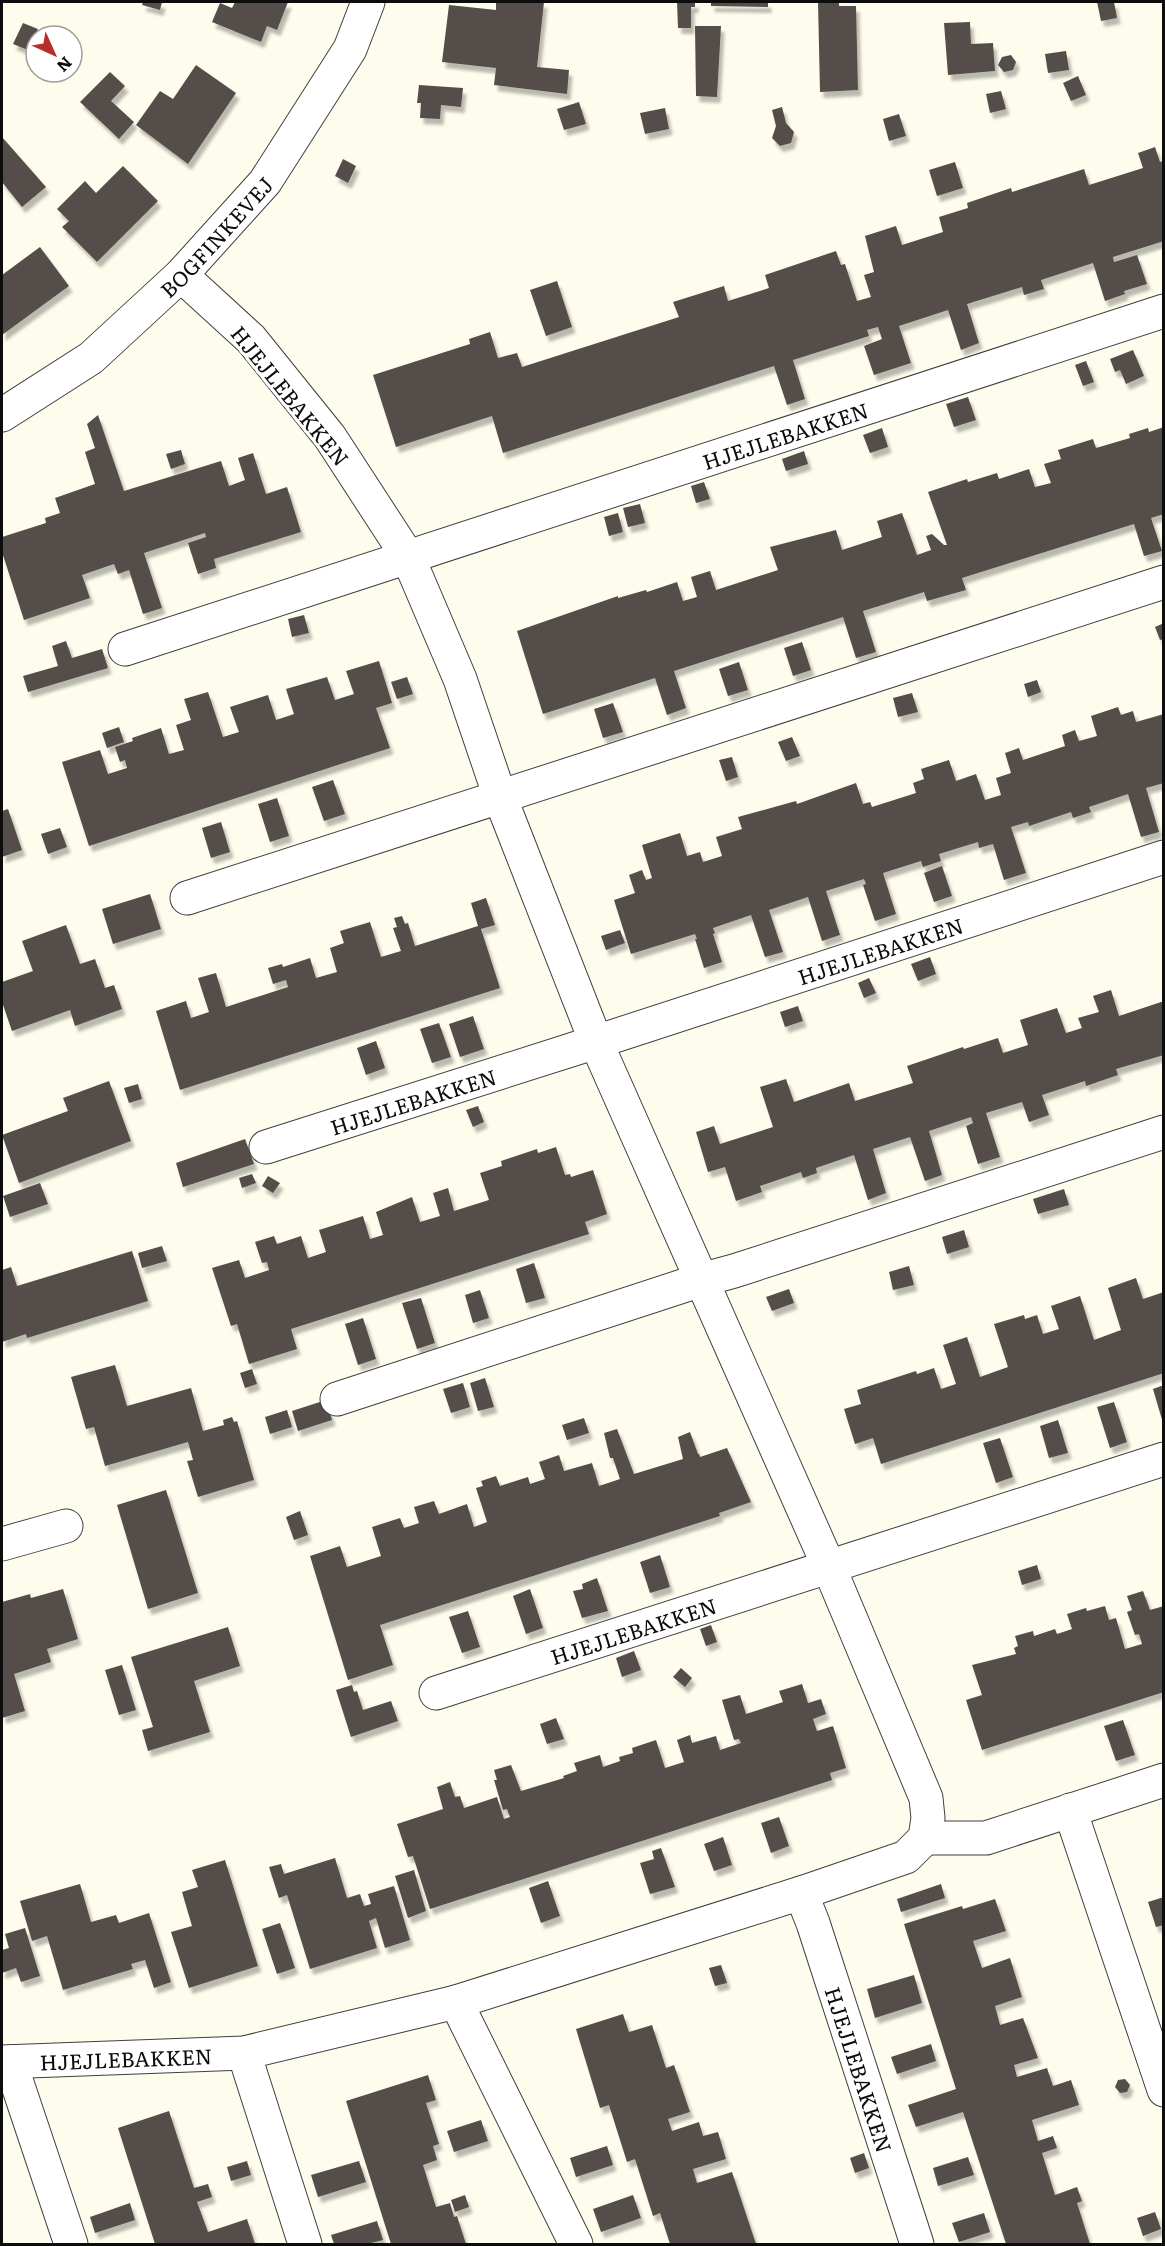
<svg xmlns="http://www.w3.org/2000/svg" width="1165" height="2246" font-family="Literata,serif">
<style>
.building{fill:#544e49;filter:url(#shadow)}
.lines{fill:none;stroke-linecap:round;stroke-linejoin:round}
.street-casing{stroke:#3f3f3f;stroke-width:35}
.street{stroke:#fff;stroke-width:33}
.labels{text-anchor:middle;dominant-baseline:central;stroke-width:6;stroke-linejoin:round;paint-order:stroke}
.street-label{font-size:21px;fill:#0c0c0c;stroke:#fff}
</style>
<defs>
<filter id="shadow"><feDropShadow dx="3.5" dy="6" stdDeviation="1.5" flood-color="#0004"/></filter>
</defs>
<rect width="100%" height="100%" fill="#fefcec"/>
<path class="building" d="M143,2H162L160,10L142,5Z
M235,2H288L277,30L267,26L261,42L212,22L220,3L232,8Z
M496,2H544L537,67L569,70L567,94L494,85L496,68L442,62L449,5L496,10Z
M677,2H695V7H691V28H678Z
M711,2H768V7L711,6Z
M818,2H839V6H856L858,90L820,92Z
M1097,2H1114L1117,18L1101,21Z
M970,22L971,44L993,43L995,71L948,75L944,23Z
M23,23L38,29L28,50L13,44Z
M695,26H721L717,97L696,96Z
M1066,51L1069,70L1048,73L1045,54Z
M1011,55L1016,62L1013,70L1004,72L998,65L1002,57Z
M196,65L236,93L188,164L136,125L160,91L173,99Z
M110,72L125,86L111,101L134,122L119,139L80,102Z
M1078,76L1086,95L1071,101L1063,83Z
M419,85L463,88L461,107L441,105L440,119L420,118L421,103H417Z
M1001,91L1006,109L990,113L986,94Z
M579,102L586,124L564,130L557,109Z
M782,107L786,123L794,132L791,143L780,146L772,138L776,126L772,110Z
M665,108L669,129L645,134L640,113Z
M899,114L906,136L889,141L883,119Z
M2,137L46,187L22,207L2,182Z
M1155,147L1160,162L1164,161V241L1113,257L1114,262L1137,255L1147,284L1124,291L1125,294L1105,301L1093,263L1041,280L1044,289L1024,295L1022,287L967,304L979,343L961,350L948,310L899,326L911,363L874,375L864,346L882,339L878,327L867,330L869,336L793,360L805,399L787,405L774,366L503,453L492,416L396,447L373,375L470,344L469,339L490,332L498,358L517,353L522,367L679,317L673,302L724,286L728,301L769,288L765,275L836,251L841,265L845,264L857,301L871,297L864,275L874,272L865,236L896,226L902,245L943,232L939,217L968,208L967,203L1011,188L1012,192L1084,169L1089,185L1143,168L1138,153Z
M343,159L356,166L348,183L335,176Z
M955,162L963,188L937,196L929,170Z
M123,166L158,201L97,262L62,227L69,221L57,209L85,181L96,193Z
M40,247L69,286L2,335V275Z
M557,281L572,327L546,336L530,290Z
M1133,350L1144,376L1126,384L1120,370L1115,372L1110,359Z
M1086,361L1094,382L1083,386L1075,365Z
M968,397L976,420L954,427L946,404Z
M98,415L124,491L221,461L229,486L245,480L238,458L253,453L266,494L287,487L301,532L214,559L216,568L198,574L188,543L206,537L205,533L144,553L162,608L143,614L129,570L118,574L114,564L82,575L90,598L24,620L2,552V537L46,523L45,518L60,513L55,498L95,484L85,452L95,448L87,424Z
M1164,427V514L1151,518L1162,551L1144,556L1134,524L962,578L966,590L927,601L924,592L863,611L876,652L856,658L843,617L674,671L686,708L667,715L655,678L543,714L517,631L618,596V598L646,590L647,592L677,582L683,601L697,597L691,577L710,571L716,590L778,570L770,547L836,530L842,550L882,537L877,521L902,513L917,555L931,550L926,536L932,534L944,545H947L928,492L967,479L968,482L997,473L999,479L1029,469L1035,487L1051,483L1044,464L1061,459L1058,450L1093,439L1096,448L1130,438L1129,434L1148,428L1149,432Z
M882,428L888,447L870,453L863,435Z
M181,450L185,464L171,469L166,454Z
M804,451L808,464L786,471L782,459Z
M704,482L710,499L696,503L691,486Z
M640,504L645,523L628,527L623,508Z
M618,513L623,532L609,536L604,517Z
M304,615L309,633L292,637L288,619Z
M1164,623V639L1160,640L1155,627Z
M66,641L72,658L102,649L108,668L28,692L23,676L58,666L52,646Z
M802,642L811,670L793,676L784,648Z
M379,661L392,703L376,708L390,748L89,846L62,762L100,750L108,774L127,768L125,760L120,762L115,747L133,741L132,738L161,728L169,754L184,750L176,725L191,720L184,699L208,692L223,737L239,732L230,707L268,695L276,720L294,714L286,689L327,677L335,700L354,694L346,671Z
M739,662L748,690L728,696L719,669Z
M407,677L413,694L397,699L391,682Z
M1037,680L1041,692L1028,697L1024,684Z
M912,693L918,712L898,717L893,698Z
M613,703L623,732L603,738L594,709Z
M1118,707L1121,715L1133,711L1136,722L1164,714V783L1146,788L1159,832L1141,837L1128,794L1089,807L1091,812L1073,818L1071,812L1029,826L1028,822L1011,827L1026,873L1004,880L993,844L979,848L978,842L939,854L941,861L923,867L921,861L883,873L896,914L875,921L863,885L866,884L864,879L826,891L840,935L822,941L808,897L769,910L783,952L765,957L751,915L713,928L715,933L713,934L722,962L704,968L695,939H697L695,934L631,954L614,900L635,893L629,875L642,870L646,880L652,878L642,845L680,833L687,856L700,852L703,862L722,856L716,837L742,829L738,817L796,801L797,804L856,783L863,804L870,802L872,807L916,793L913,783L924,779L921,769L949,760L956,781L976,774L985,800L1001,795L996,778L1011,773L1005,753L1019,748L1023,760L1065,746L1062,735L1075,730L1079,741L1097,736L1091,716Z
M119,727L124,742L107,748L102,733Z
M792,737L800,756L786,761L778,742Z
M732,757L738,777L726,781L719,760Z
M333,780L345,814L324,821L312,787Z
M277,798L289,836L270,842L258,804Z
M8,809L22,850L2,857V811Z
M221,822L230,852L211,858L202,828Z
M60,828L67,847L48,854L41,834Z
M942,866L952,896L934,902L924,873Z
M150,894L161,929L113,944L102,909Z
M486,898L495,925L481,929L500,988L180,1090L156,1011L186,1001L191,1018L209,1012L198,978L216,973L226,1007L288,987L286,980L273,984L268,968L282,964L283,967L310,958L316,978L337,972L330,948L344,943L340,931L370,922L381,957L401,951L393,928L397,927L394,918L402,916L405,924L408,923L415,946L478,926L471,903Z
M66,925L80,964L95,959L105,988L114,985L122,1009L75,1026L70,1010L12,1031L2,1002V982L33,971L22,941Z
M620,930L625,943L606,950L601,936Z
M930,957L936,974L918,981L911,964Z
M869,978L876,993L864,998L858,983Z
M1111,990L1119,1016L1164,1001V1055L1116,1069L1118,1075L1086,1086L1085,1081L1042,1095L1049,1115L1029,1122L1022,1102L986,1113L1000,1157L978,1164L966,1126L973,1123L971,1117L929,1131L942,1175L925,1181L910,1137L873,1149L886,1193L868,1200L854,1155L816,1168L817,1173L803,1178L801,1172L760,1186L762,1192L736,1201L725,1167L708,1172L696,1132L714,1126L720,1144L773,1127L760,1087L786,1079L794,1102L849,1083L855,1101L913,1083L907,1066L963,1047L964,1049L998,1038L1003,1053L1028,1045L1020,1020L1057,1008L1066,1033L1082,1028L1078,1018L1099,1012L1093,996Z
M798,1006L803,1021L785,1027L780,1012Z
M473,1016L484,1049L460,1057L449,1024Z
M439,1023L451,1057L432,1063L420,1029Z
M376,1041L385,1068L366,1075L357,1048Z
M109,1081L131,1141L19,1183L2,1135L68,1111L63,1098Z
M138,1084L142,1099L129,1103L124,1088Z
M478,1106L484,1122L473,1127L466,1110Z
M245,1139L254,1164L183,1187L176,1163Z
M556,1147L565,1175L570,1174L571,1177L593,1170L607,1214L585,1222L589,1234L291,1329L297,1349L249,1364L237,1324L231,1326L212,1268L239,1260L245,1278L269,1270L267,1262L262,1263L255,1242L274,1236L277,1244L301,1236L308,1258L326,1252L319,1230L363,1216L370,1239L383,1235L376,1212L412,1197L420,1222L440,1216L433,1193L448,1188L454,1211L489,1200L480,1173L502,1166L501,1161L537,1149L538,1153Z
M252,1174L256,1183L242,1188L239,1178Z
M268,1176L280,1183L273,1193L262,1186Z
M40,1183L48,1204L10,1217L3,1196Z
M1064,1189L1069,1205L1038,1214L1033,1199Z
M964,1230L969,1247L947,1254L942,1237Z
M162,1246L167,1261L142,1268L138,1253Z
M132,1251L148,1301L27,1338L26,1334L2,1342V1270L11,1267L17,1286Z
M534,1263L545,1298L526,1303L516,1269Z
M909,1266L914,1285L893,1290L889,1272Z
M1136,1278L1143,1299L1164,1292V1373L881,1464L873,1438L855,1444L844,1409L861,1404L857,1390L916,1371L917,1374L934,1368L941,1389L956,1384L943,1345L967,1337L980,1377L1008,1367L994,1324L1024,1315L1025,1319L1037,1315L1043,1334L1059,1329L1051,1306L1080,1296L1094,1340L1121,1330L1108,1288Z
M789,1289L794,1303L772,1311L766,1297Z
M480,1290L489,1318L473,1323L465,1295Z
M421,1298L435,1343L417,1349L402,1303Z
M363,1318L376,1359L358,1365L345,1324Z
M115,1365L127,1406L191,1388L203,1431L224,1425L223,1420L232,1417L234,1422L237,1421L254,1480L198,1497L187,1461L193,1460L188,1442L105,1466L94,1427L86,1429L71,1377Z
M252,1369L257,1384L245,1388L240,1373Z
M485,1378L494,1407L478,1411L470,1383Z
M463,1383L470,1407L451,1413L443,1389Z
M1164,1385V1422L1163,1423L1153,1389Z
M326,1400L332,1420L298,1431L292,1411Z
M1114,1402L1127,1442L1110,1448L1097,1407Z
M287,1410L292,1427L270,1434L265,1417Z
M584,1418L589,1433L567,1440L562,1425Z
M1058,1420L1068,1453L1049,1458L1040,1426Z
M617,1429L634,1474L683,1459L678,1437L690,1432L698,1454H699L700,1457L727,1448L751,1502L719,1513L720,1516L380,1625L393,1665L348,1680L310,1556L340,1546L347,1567L381,1556L372,1527L400,1518L404,1528L419,1523L414,1507L434,1501L439,1514L467,1504L474,1527L487,1522L476,1488L483,1486L481,1481L496,1476L500,1486L528,1477L530,1484L545,1479L539,1462L559,1455L564,1471L592,1463L599,1486L620,1479L613,1458H610L604,1433Z
M1000,1438L1013,1477L996,1483L983,1443Z
M166,1490L198,1593L148,1609L117,1505Z
M300,1511L308,1535L294,1540L286,1517Z
M660,1555L670,1587L650,1593L640,1562Z
M1037,1565L1041,1579L1022,1585L1018,1571Z
M597,1578L608,1611L582,1618L573,1591L583,1589L582,1584Z
M63,1589L78,1639L47,1649L51,1662L14,1674L25,1711L2,1718V1602L30,1594L31,1598Z
M530,1589L543,1628L526,1634L513,1596Z
M1143,1591L1150,1610L1164,1606V1692L982,1750L966,1700L982,1695L972,1665L1016,1654L1014,1648L1018,1646L1015,1636L1033,1631L1034,1636L1055,1629L1057,1634L1072,1629L1067,1614L1086,1608L1087,1611L1105,1606L1109,1620L1116,1618L1125,1649L1142,1644L1139,1634L1135,1635L1127,1612L1132,1610L1127,1596Z
M468,1611L480,1647L462,1653L449,1617Z
M711,1625L717,1642L706,1646L700,1629Z
M228,1627L240,1666L194,1681L210,1732L148,1751L142,1730L153,1727L131,1657Z
M634,1651L641,1670L622,1677L616,1658Z
M122,1665L136,1710L119,1715L105,1670Z
M681,1668L692,1678L685,1687L673,1677Z
M802,1684L808,1703L821,1699L826,1714L813,1719L817,1731L833,1726L846,1768L830,1773L832,1780L430,1909L413,1856L408,1857L397,1824L443,1809L437,1787L450,1782L455,1797L460,1796L464,1808L497,1797L504,1819L510,1817L507,1809L503,1810L494,1780H497L494,1770L511,1765L521,1791L564,1778L563,1776L577,1771L574,1763L600,1755L603,1767L620,1761L619,1757L633,1753L632,1748L656,1740L665,1768L684,1762L677,1740L690,1735L692,1743L716,1736L720,1750L741,1743L739,1739L734,1740L722,1700L740,1695L746,1714L783,1702L779,1691Z
M352,1685L354,1692L357,1691L363,1710L391,1701L398,1721L351,1737L336,1690Z
M556,1718L564,1739L547,1744L540,1724Z
M1123,1720L1135,1755L1116,1761L1104,1726Z
M779,1817L789,1846L771,1853L761,1823Z
M723,1837L732,1865L714,1871L704,1844Z
M661,1848L675,1887L650,1894L640,1863L654,1859L652,1851Z
M335,1858L347,1898L360,1894L364,1906L371,1904L368,1894L394,1886L410,1940L385,1948L376,1918L369,1921L377,1948L310,1969L287,1895L279,1898L269,1867L281,1864L284,1874Z
M225,1860L258,1966L189,1988L171,1932L192,1926L182,1892L198,1887L192,1870Z
M414,1870L426,1911L408,1918L395,1876Z
M548,1881L560,1916L541,1923L529,1888Z
M80,1884L91,1922L116,1915L119,1923L149,1913L171,1982L154,1988L145,1960L131,1964L133,1969L63,1990L47,1936L32,1941L20,1901Z
M941,1884L945,1898L901,1912L897,1899Z
M1164,1897V1925L1156,1927L1148,1902Z
M995,1899L1006,1931L973,1941L982,1968L1010,1958L1022,1997L995,2006L1000,2025L1023,2018L1038,2058L1014,2065L1017,2077L1047,2068L1053,2086L1071,2080L1079,2105L1032,2120L1038,2141L1053,2136L1057,2148L1042,2153L1055,2195L1077,2187L1082,2201L1077,2203L1090,2244H1006L963,2112L916,2127L908,2105L956,2089L904,1924L962,1906L963,1909Z
M280,1923L295,1968L277,1974L262,1929Z
M25,1928L40,1976L21,1982L16,1968L2,1973V1950L9,1948L5,1934Z
M721,1965L727,1983L715,1986L709,1968Z
M914,1975L922,2003L875,2018L867,1989Z
M623,2014L629,2032L652,2025L666,2068L674,2065L690,2112L668,2119L672,2131L699,2122L703,2136L718,2132L726,2159L693,2169L697,2183L732,2172L756,2244H670L660,2213L653,2216L635,2159L627,2162L609,2105L600,2108L576,2029Z
M931,2044L936,2061L897,2074L891,2057Z
M428,2075L436,2100L426,2103L439,2144L433,2146L437,2160L423,2165L436,2207L450,2203L454,2217L457,2216L466,2244H391L346,2101Z
M1125,2079L1130,2085L1127,2092L1120,2093L1115,2087L1118,2080Z
M169,2111L194,2188L208,2184L212,2197L197,2202L208,2232L247,2219L255,2244H155L118,2128Z
M481,2120L488,2141L454,2152L447,2131Z
M607,2146L613,2165L576,2177L570,2158Z
M864,2153L869,2168L855,2173L850,2158Z
M968,2157L974,2175L938,2186L933,2168Z
M247,2161L251,2175L231,2181L227,2167Z
M359,2161L366,2182L318,2197L311,2175Z
M465,2195L469,2207L455,2212L451,2200Z
M633,2195L641,2218L601,2232L593,2209Z
M130,2203L135,2220L95,2233L90,2217Z
M1155,2212L1161,2229L1143,2236L1137,2218Z
M984,2213L990,2232L959,2242L952,2223Z
M377,2221L383,2240L367,2244H334L331,2235Z"/>
<g class="lines">
<g class="street-casing">
<g id="street">
<path id="s1" d="M2,415L91,358L181,275L265,182L350,49L368,2"/>
<path id="s2" d="M125,649L1164,311"/>
<path d="M187,898L1164,582"/>
<path id="s3" d="M266,1147L596,1042L1164,857"/>
<path d="M337,1399L701,1280L734,1271L1164,1132"/>
<path d="M2,1544L66,1526"/>
<path id="s4" d="M436,1693L1164,1459"/>
<path d="M1070,1810L1164,2090"/>
<path d="M925,1838H986L1164,1780"/>
<path id="s5" d="M801,1893L813,1923L917,2244"/>
<path d="M456,2002L576,2244"/>
<path d="M244,2053L305,2244"/>
<path id="s6" d="M2,2062L244,2053L456,2002L801,1893L906,1857L925,1838L928,1818L926,1798L829,1567L596,1042L500,797L460,679L408,557L330,437L251,339L181,275"/>
<path d="M10,2062L71,2244"/>
</g>
</g>
<use href="#street" class="street"/>
</g>
<g class="labels">
<g class="street-label">
<text stroke="none"><textPath href="#s1" startOffset="280">BOGFINKEVEJ</textPath></text>
<text transform="translate(291 395) rotate(51)">HJEJLEBAKKEN</text>
<text stroke="none"><textPath href="#s2" startOffset="694">HJEJLEBAKKEN</textPath></text>
<text stroke="none"><textPath href="#s3" startOffset="645">HJEJLEBAKKEN</textPath></text>
<text stroke="none"><textPath href="#s3" startOffset="154">HJEJLEBAKKEN</textPath></text>
<text stroke="none"><textPath href="#s4" startOffset="207">HJEJLEBAKKEN</textPath></text>
<text stroke="none"><textPath href="#s6" startOffset="124">HJEJLEBAKKEN</textPath></text>
<text stroke="none"><textPath href="#s5" startOffset="186">HJEJLEBAKKEN</textPath></text>
</g>
</g>
<rect width="1165" height="2246" fill="none" stroke="#0c0c0c" stroke-width="6"/>
<g transform="translate(54 54) rotate(135)"><circle r="28" fill="#ffffff" stroke="#9e9e9e" stroke-width="1.5"/>
<path d="M0-4.5L10 22L0 15L-10 22Z" fill="#b72d29"/>
<text y="-9" font-size="16" font-weight="bold" text-anchor="middle" fill="#0c0c0c">N</text>
</g>
</svg>
